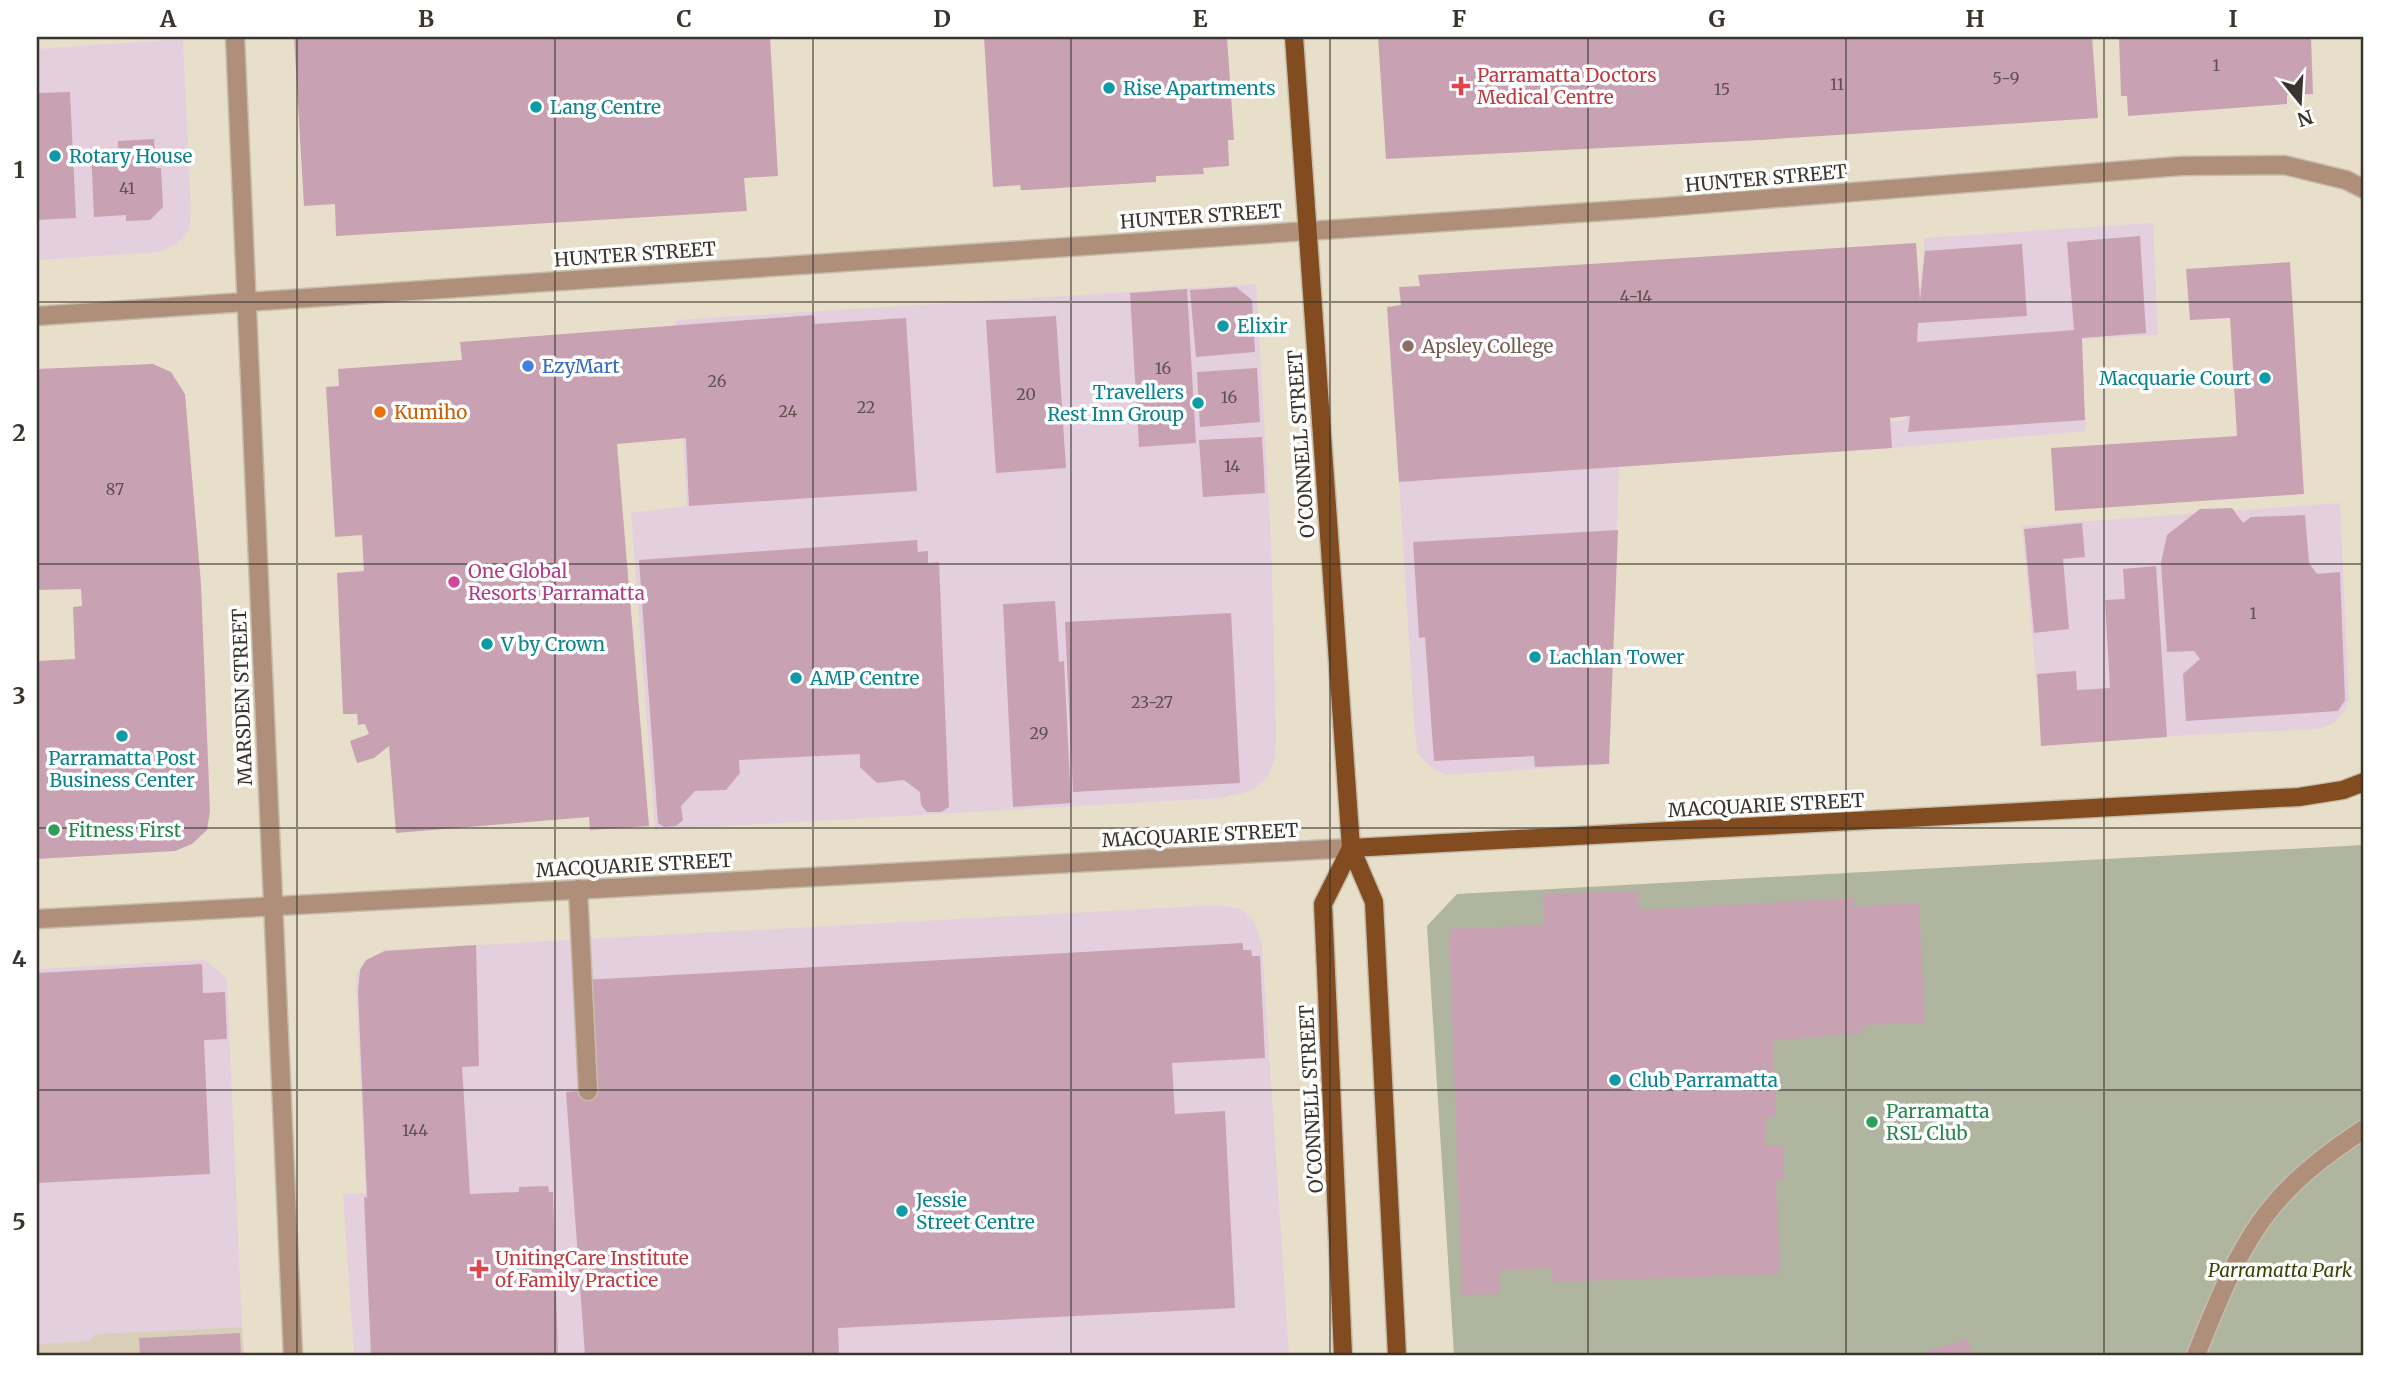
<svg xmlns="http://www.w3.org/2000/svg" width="2401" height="1392" font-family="Merriweather,serif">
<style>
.commercial{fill:#e3cfde}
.industrial{fill:#d9ceba}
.green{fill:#b0b59f}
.building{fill:#c8a2b3}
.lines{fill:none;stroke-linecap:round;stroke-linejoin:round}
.minor-casing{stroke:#c5bdab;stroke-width:21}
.major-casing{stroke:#c5bdab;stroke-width:21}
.minor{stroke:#af8f7a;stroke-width:18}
.major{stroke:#824b20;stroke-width:18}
.grid{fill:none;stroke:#39352d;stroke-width:2;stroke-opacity:0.55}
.health-dot{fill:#e0444e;stroke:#fff;stroke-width:2.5}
.culture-dot{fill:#0f9aa8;stroke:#fff;stroke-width:2.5}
.education-dot{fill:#8d6e63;stroke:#fff;stroke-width:2.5}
.shop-dot{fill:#3f7fe0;stroke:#fff;stroke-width:2.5}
.food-dot{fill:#e8710a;stroke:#fff;stroke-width:2.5}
.hotel-dot{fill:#d1479c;stroke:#fff;stroke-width:2.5}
.leisure-dot{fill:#2e9e5b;stroke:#fff;stroke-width:2.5}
.labels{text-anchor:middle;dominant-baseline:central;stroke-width:7;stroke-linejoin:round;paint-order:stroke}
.number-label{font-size:16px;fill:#5d504e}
.health-label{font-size:19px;fill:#be3a42;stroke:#fff;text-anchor:start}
.culture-label{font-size:19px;fill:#0d838f;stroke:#fff;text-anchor:start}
.street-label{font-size:19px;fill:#39352d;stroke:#fff}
.education-label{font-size:19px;fill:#785e54;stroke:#fff;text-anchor:start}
.shop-label{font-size:19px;fill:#366cbe;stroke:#fff;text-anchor:start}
.food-label{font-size:19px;fill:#c56008;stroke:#fff;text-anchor:start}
.hotel-label{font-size:19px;fill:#b23c85;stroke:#fff;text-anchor:start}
.leisure-label{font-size:19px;fill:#27864d;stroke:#fff;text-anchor:start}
.park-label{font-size:19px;font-style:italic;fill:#3c4305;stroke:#fff}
.neatline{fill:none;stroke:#39352d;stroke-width:2.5}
.grid-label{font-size:23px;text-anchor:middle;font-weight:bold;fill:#39352d}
</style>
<rect width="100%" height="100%" fill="#e8dfca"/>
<path class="commercial" d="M183,39L191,211L189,231L177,244L159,252L37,260V49Z
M2153,223L2158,335L2082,339L2085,431L1891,448L1890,422L1906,420L1925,238Z
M1256,284L1271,540L1276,731L1275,758L1268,777L1251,791L1220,798L655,830L631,513L687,506L676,320Z
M1619,467L1609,764L1446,775L1429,766L1417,752L1415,734L1399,482Z
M2340,503L2349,700L2343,713L2333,723L2319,729L2042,742L2022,526Z
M1219,905L1241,909L1254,921L1262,945L1289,1355H354L343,1194L366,1193L356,987L357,974L363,964L384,950Z
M205,960L227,979L242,1327L95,1334L89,1341L37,1344V969Z"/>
<path class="industrial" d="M242,1327L244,1355H37V1344L89,1341L95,1334Z"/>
<path class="green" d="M2364,845V1355H1454L1427,926L1457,894Z"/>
<path class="building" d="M294,37H770L778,176L744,178L747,211L336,236L335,204L304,206Z
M984,37H1227L1234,140H1228L1229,166L1203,168L1204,174L1156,176V182L1027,190H1021L1020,185L993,187Z
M1378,37H2092L2098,118L1760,140L1386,159Z
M2119,37H2311L2313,94L2287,95V104L2128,116L2127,96H2121Z
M70,92L76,218L37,220V93Z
M154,139L156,168H161L163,207L150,220L126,221V215L94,217L91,151L118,149V141Z
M2140,236L2146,333L2082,338L2085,420L1908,432L1910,416L1890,418L1892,448L1399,482L1387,307L1401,305L1399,287L1420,286L1418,275L1916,243L1920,300L1925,251L2022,244L2027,316L1918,323L1917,342L2074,330L2067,242Z
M2290,262L2304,494L2055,511L2051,448L2237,436L2230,318L2190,320L2186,269Z
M1236,287L1252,300L1255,352L1196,357L1190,290Z
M1187,289L1196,443L1139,447L1130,293Z
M814,315L815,324L906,318L917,491L689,506L686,438L617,444L649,826L590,830L589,817L396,833L389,746L374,758L357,763L350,741L369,734L365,724L358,725L357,714H343L337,573L364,571L362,535L335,537L326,387L339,386L338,369L462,360L460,342Z
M1056,316L1066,468L996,473L986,320Z
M153,364L171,372L185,394L201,584L210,811L207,830L192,844L175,851L37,859V661L75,659L73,607L82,606L81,589L37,590V369Z
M1257,368L1260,422L1200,427L1197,372Z
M1262,437L1265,493L1203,497L1199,440Z
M2232,508L2243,523L2251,517L2305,515L2309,563L2317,574L2340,572L2345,700L2338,711L2186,721L2183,674L2200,659L2194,651L2167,652L2161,563L2167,535L2200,509Z
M2082,523L2085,557L2063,559L2069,629L2034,633L2024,529Z
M1618,530L1609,764L1535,767L1534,756L1434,761L1425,637L1419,638L1413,542Z
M917,540L918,552L928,551V563L939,562L949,807L941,812H927L921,805L920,792L904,780L877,783L860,767V754L739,760L740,773L726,790L695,791L681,806L683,820L676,826L664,827L658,823L639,560Z
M2156,566L2167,737L2041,746L2037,674L2076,671L2077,690L2110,688L2105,600L2125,599L2123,569Z
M1055,601L1059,662L1064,661L1071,803L1013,807L1003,604Z
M1231,613L1240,783L1073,792L1065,622Z
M1638,891L1639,910L1854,898V907L1919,903L1925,1023L1863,1025L1862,1033L1773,1041L1776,1118H1765L1766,1146L1783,1145L1784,1180L1776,1181L1780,1274L1552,1282L1551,1268L1500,1270V1294L1462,1295L1449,929L1544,925L1543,894Z
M1243,943V950H1251L1252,956H1260L1265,1058L1172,1063L1175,1114L1225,1111L1235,1308L838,1328L839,1355H585L566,1092L591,1090L585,980Z
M476,945L479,1066L462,1067L470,1194L519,1192V1187L548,1186L549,1192H553L558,1355H371L364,1197L367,1198L358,992L360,970L366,960L385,951Z
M202,964L203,993L225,992L227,1039L204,1040L210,1174L37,1183V973Z
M240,1333L241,1355H140L139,1338Z
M1968,1339L1972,1355H1916Z"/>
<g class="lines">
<g class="minor-casing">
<path id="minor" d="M235,37L293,1355
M37,316L1652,208L2181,166L2284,165L2346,180L2364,189
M578,889L588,1091
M37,919L1351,848
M2196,1355C2217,1303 2240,1242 2278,1200C2303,1171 2333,1150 2364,1129"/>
</g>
<g class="major-casing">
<path id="major" d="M1294,37L1351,848L1374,902L1397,1355
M1351,848L2299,797L2343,790L2364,782
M1343,1355L1323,904L1351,848"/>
</g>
<use href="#minor" class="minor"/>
<use href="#major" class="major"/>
</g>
<path class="grid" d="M297,37V1355M555,37V1355M813,37V1355M1071,37V1355M1330,37V1355M1588,37V1355M1846,37V1355M2104,37V1355M37,302H2364M37,564H2364M37,828H2364M37,1090H2364"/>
<g class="health-dot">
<path d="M1457.5 75.5h7v7h7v7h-7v7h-7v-7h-7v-7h7z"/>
<path d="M475.5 1258.5h7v7h7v7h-7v7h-7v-7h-7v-7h7z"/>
</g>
<g class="culture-dot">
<circle cx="1109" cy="88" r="7"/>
<circle cx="536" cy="107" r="7"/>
<circle cx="55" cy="156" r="7"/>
<circle cx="1223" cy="326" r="7"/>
<circle cx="2265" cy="378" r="7"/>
<circle cx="1198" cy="403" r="7"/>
<circle cx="487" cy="644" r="7"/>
<circle cx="1535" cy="657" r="7"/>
<circle cx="796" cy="678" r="7"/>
<circle cx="122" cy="736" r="7"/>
<circle cx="1615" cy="1080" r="7"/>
<circle cx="902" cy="1211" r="7"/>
</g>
<circle class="education-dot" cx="1408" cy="346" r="7"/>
<circle class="shop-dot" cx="528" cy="366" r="7"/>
<circle class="food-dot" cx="380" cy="412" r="7"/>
<circle class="hotel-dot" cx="454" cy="582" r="7"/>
<g class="leisure-dot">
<circle cx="54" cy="830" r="7"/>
<circle cx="1872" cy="1122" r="7"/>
</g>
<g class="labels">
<g class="number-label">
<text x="2216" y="65">1</text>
<text x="2006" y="78">5-9</text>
<text x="1837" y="84">11</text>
<text x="1722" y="89">15</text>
<text x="127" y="188">41</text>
<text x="1636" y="296">4-14</text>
<text x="1163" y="368">16</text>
<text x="717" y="381">26</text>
<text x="1026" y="394">20</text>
<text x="1229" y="397">16</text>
<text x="866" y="407">22</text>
<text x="788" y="411">24</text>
<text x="1232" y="466">14</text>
<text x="115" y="489">87</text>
<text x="2253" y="613">1</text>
<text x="1152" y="702">23-27</text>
<text x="1039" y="733">29</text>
<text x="415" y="1130">144</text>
</g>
<g class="health-label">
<text x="1477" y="75">Parramatta Doctors<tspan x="1477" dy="22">Medical Centre</tspan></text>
<text x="495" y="1258">UnitingCare Institute<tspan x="495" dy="22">of Family Practice</tspan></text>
</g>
<g class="culture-label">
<text x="1123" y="88">Rise Apartments</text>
<text x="550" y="107">Lang Centre</text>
<text x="69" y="156">Rotary House</text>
<text x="1237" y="326">Elixir</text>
<text x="2251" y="378" text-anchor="end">Macquarie Court</text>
<text x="1184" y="392" text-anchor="end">Travellers<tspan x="1184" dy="22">Rest Inn Group</tspan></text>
<text x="501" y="644">V by Crown</text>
<text x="1549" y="657">Lachlan Tower</text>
<text x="810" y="678">AMP Centre</text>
<text x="122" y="758" text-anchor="middle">Parramatta Post<tspan x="122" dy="22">Business Center</tspan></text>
<text x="1629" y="1080">Club Parramatta</text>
<text x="916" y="1200">Jessie<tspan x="916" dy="22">Street Centre</tspan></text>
</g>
<g class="street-label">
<text transform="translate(1766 178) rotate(-5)">HUNTER STREET</text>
<text transform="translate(1201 216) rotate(-4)">HUNTER STREET</text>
<text transform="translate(635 254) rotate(-4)">HUNTER STREET</text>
<text transform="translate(1301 444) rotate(-94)">O'CONNELL STREET</text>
<text transform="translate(242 697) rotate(-92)">MARSDEN STREET</text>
<text transform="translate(1766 805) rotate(-3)">MACQUARIE STREET</text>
<text transform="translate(1200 835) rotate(-3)">MACQUARIE STREET</text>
<text transform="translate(634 865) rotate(-3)">MACQUARIE STREET</text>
<text transform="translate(1311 1099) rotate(-93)">O'CONNELL STREET</text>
</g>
<g class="education-label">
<text x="1422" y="346">Apsley College</text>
</g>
<g class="shop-label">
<text x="542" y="366">EzyMart</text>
</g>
<g class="food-label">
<text x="394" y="412">Kumiho</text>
</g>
<g class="hotel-label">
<text x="468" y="571">One Global<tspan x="468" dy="22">Resorts Parramatta</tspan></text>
</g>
<g class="leisure-label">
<text x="68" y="830">Fitness First</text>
<text x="1886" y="1111">Parramatta<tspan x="1886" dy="22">RSL Club</tspan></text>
</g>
<g class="park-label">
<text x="2280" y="1270">Parramatta Park</text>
</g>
</g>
<rect width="2401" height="1392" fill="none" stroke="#ffffff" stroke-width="77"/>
<g transform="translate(2300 102) rotate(162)" stroke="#ffffff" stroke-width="5" paint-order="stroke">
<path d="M0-5L12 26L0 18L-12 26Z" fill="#39352d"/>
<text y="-10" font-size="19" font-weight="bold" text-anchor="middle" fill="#39352d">N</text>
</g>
<rect x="38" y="38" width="2324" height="1316" class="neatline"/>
<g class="grid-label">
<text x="168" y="27">A</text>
<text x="426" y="27">B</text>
<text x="684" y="27">C</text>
<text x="942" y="27">D</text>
<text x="1200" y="27">E</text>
<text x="1459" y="27">F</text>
<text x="1717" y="27">G</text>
<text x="1975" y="27">H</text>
<text x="2233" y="27">I</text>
<text x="19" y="178">1</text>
<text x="19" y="441">2</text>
<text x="19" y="704">3</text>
<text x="19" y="967">4</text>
<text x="19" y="1230">5</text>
</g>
</svg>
